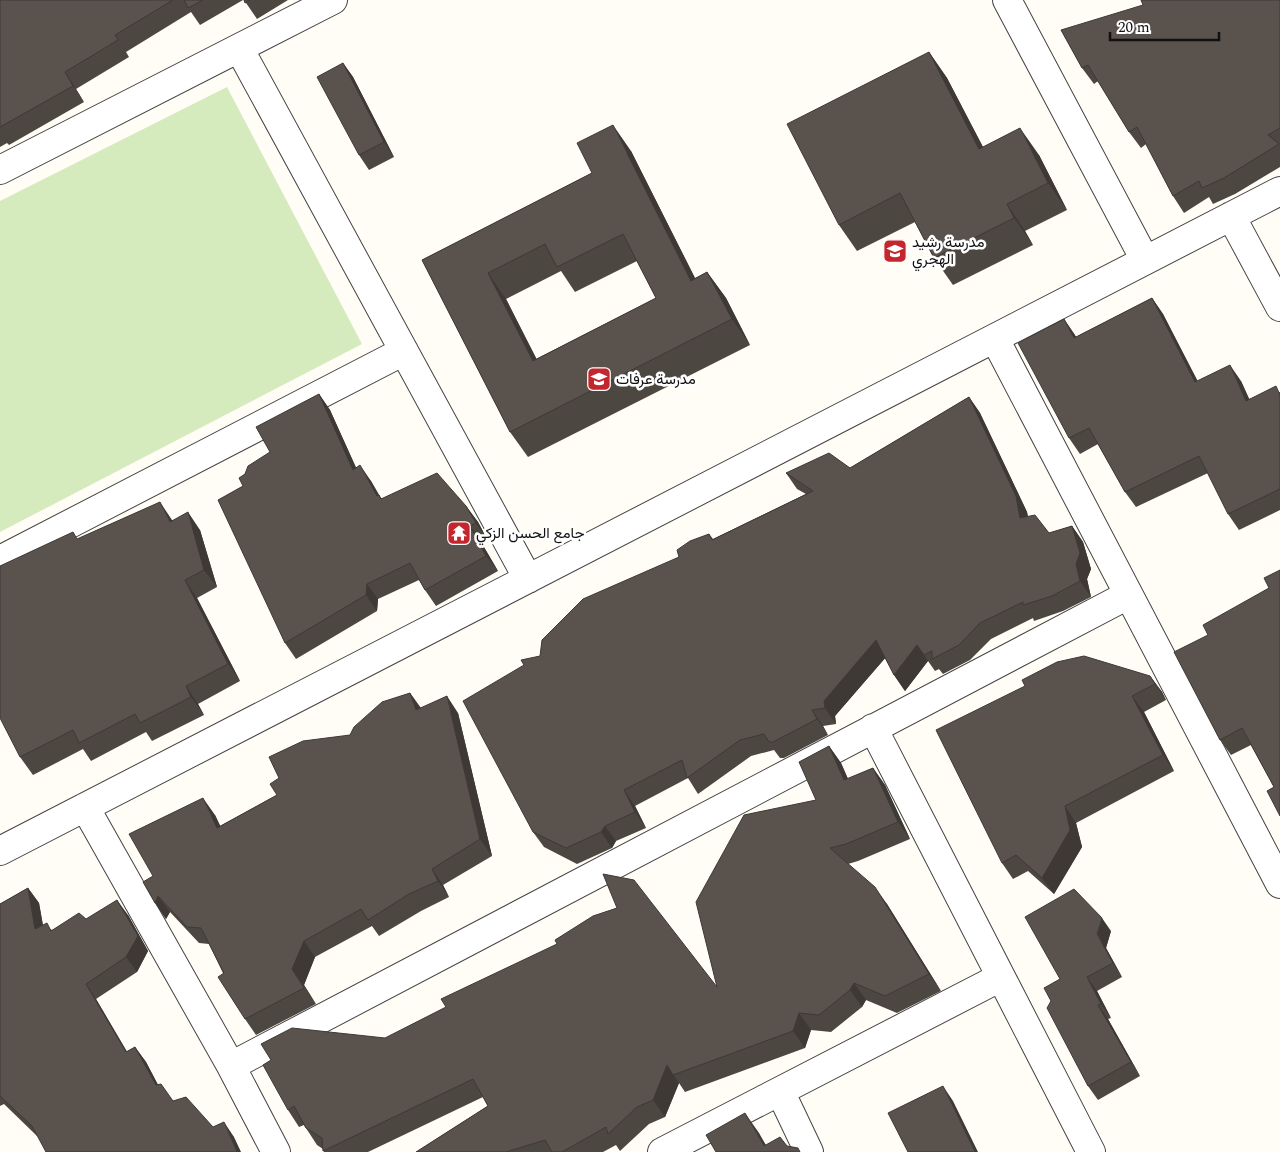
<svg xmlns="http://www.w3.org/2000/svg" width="1280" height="1152" font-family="Spectral,Vazirmatn,serif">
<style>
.green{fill:#d5ebbd}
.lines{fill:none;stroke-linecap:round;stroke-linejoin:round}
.minor-casing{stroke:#444;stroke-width:30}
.minor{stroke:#fff;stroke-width:28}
.wall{fill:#4d4742;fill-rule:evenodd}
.shaded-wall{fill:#3f3936}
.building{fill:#5a524d;stroke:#3f3936;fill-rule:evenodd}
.labels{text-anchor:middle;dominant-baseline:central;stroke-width:5;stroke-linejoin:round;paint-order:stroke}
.poi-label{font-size:15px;fill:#111;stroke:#fff;text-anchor:start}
</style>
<rect width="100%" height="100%" fill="#fffdf5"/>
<path class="green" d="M227,87L362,344L0,532V201Z"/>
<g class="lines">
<g class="minor-casing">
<path id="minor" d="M1007,0L1145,260
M239,48L528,579
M0,170L333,0
M1231,216L1280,307
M995,339L1280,884
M0,560L404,351
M873,728L1091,1152
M85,807L231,1066L276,1152
M0,851L1280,191
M231,1066L1128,595
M780,1091L809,1152
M662,1152L1001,977"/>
</g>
<use href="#minor" class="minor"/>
</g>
<path class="wall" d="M0,0H243L200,25L191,12L126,52L129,57L76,89L84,102L9,145L7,143L0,147Z
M244,0H288L257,19Z
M1280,0V167L1235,194L1213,204L1209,197L1184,213L1173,196L1146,144L1141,148L1129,132L1098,81L1094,84L1082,68L1061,30Z
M929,52L947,78L983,147L1039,155L1067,210L1025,231L1033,245L953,285L934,258L915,222L857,251L839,225Z
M343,63L353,77L394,157L369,170L359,155Z
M631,151L695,278L707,272L726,298L750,345L528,457L510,432L422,260L592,173ZM637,261L656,298L536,359L506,299L561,271L575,292Z
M1152,298L1163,314L1197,381H1241L1249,399L1280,392V510L1239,530L1228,514L1208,473L1136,507L1125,492L1098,444L1080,454L1069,438L1064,319L1076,337Z
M319,394L330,410L356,468L371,481L381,498L466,506L478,522L487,539L481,542L498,571L436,606L425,590L419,580L378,599L377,611L296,659L285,643L243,486L245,474L270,452Z
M969,397L980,413L1027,512L1028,517L1049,533L1072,526L1083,542L1091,569L1087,579L1091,597L1063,611L1034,621L1033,618L991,639L970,660L943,674L939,669L935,671L928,661L905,691L894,675L885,658L835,716L836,724L823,726L828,735L784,758H780L774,750L751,756L698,794L688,778L635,806L646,828L616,841L612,848L577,864L544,847L533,832L540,656L679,557L709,534L713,539L806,494L797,489L786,473L850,468Z
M173,520L200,530L217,587L197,598L240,681L198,704L204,715L152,741L146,732L91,761L83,749L33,775L20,757L78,539Z
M1280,570L1274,787L1251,745L1231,755L1220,740L1208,635L1269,588Z
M1150,676L1162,692L1166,700L1144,712L1174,771L1076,823L1082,847L1054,894L1028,871L1013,879L1002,863L1025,686Z
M410,693L421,708L458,713L492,856L443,885L449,897L421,911L379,936L372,926L315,957L304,985L316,1004L256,1035L245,1019L209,944L199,943L170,912L166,919L155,903L153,876L215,815L220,826L277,795L350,735Z
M829,746L841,763L848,779L873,768L885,785L910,839L858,861L848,864L887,904L941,991L897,1013L866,1000L862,1007L831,1032L811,1030L805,1048L685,1092L679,1083L665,1117L649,1124L620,1151L616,1145L603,1152H416L488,1106L483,1097L368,1152H324L323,1149L317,1145L304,1125L299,1127L288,1110L385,1038L717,987L816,800Z
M28,888L39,903L43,925L52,930L86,919L128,915L148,951L137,972L96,999L127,1052L135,1047L146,1062L158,1085L173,1101L213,1127L234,1137L37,1136L4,1104L0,1106V904Z
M1111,931L1106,948L1122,977L1097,991L1111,1018L1108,1019L1140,1076L1098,1100L1088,1086L1051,1001Z"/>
<path class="shaded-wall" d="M929,52L947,78L998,176L979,149Z
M343,63L353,77L394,157L384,142Z
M65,72L76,89L84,102L73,86Z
M613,125L631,151L709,306L691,281Z
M1020,128L1039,155L1067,210L1048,183Z
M1007,204L1025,231L1033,245L1014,218Z
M707,272L726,298L750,345L732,319Z
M488,273L506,299L551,387L533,361Z
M1152,298L1163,314L1206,397L1195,382Z
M1064,319L1075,335L1085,354L1074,338Z
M1230,365L1241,381L1257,416L1246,401Z
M319,394L330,410L364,485L353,470Z
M969,397L980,413L1027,512L1031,534L1020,518Z
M360,465L371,481L388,512L377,496Z
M160,502L172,520L182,539L170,522Z
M466,506L478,522L487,539L476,523Z
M188,512L200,530L217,587L204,570Z
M470,526L481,542L498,571L486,556Z
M1072,526L1083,542L1091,569L1087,579L1091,597L1080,581L1076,564Z
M185,580L197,598L240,681L228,664Z
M367,584L378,599L377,611L366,595Z
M876,640L887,656L835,716L836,724L825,708L824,701Z
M917,645L928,661L905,691L894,675Z
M1150,676L1162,692L1166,700L1155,684Z
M186,686L198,704L204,715L191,697Z
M410,693L421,709L416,710Z
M447,696L458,713L492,856L480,839Z
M1132,696L1144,712L1174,771L1163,755Z
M812,710L823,726L828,735L817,719Z
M829,746L841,763L856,797L844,780Z
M873,768L885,785L910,839L898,822Z
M624,790L635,806L646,828L635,812Z
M203,798L215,815L229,844L217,828Z
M1065,806L1076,823L1082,847L1054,894L1042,878Z
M605,826L616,841L612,848L601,832Z
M432,869L443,885L449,897L438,881Z
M875,887L887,904L941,991L929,974Z
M28,888L39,903L46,944L35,929Z
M158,896L170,912L166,919L155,903Z
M117,900L128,915L148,951L137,972L126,957Z
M1102,918L1111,931L1106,948L1122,977L1113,963L1097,934Z
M304,941L315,957L304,985L316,1004L292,969Z
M1087,977L1097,991L1111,1018L1101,1004Z
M854,983L866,1000L862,1007L850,990Z
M86,984L96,999L136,1067L126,1052Z
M1098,1005L1108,1019L1140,1076L1131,1062Z
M799,1013L811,1030L805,1048L793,1031Z
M135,1047L146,1062L166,1100L156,1085Z
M667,1065L679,1083L665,1117L653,1100Z
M943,1086L953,1101L978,1152H975Z
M745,1113L759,1133L770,1152L764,1146Z
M224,1122L234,1137L241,1152H237Z"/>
<path class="building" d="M0,0H173L115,35L118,40L65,72L73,86L0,127Z
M184,0H203L188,8Z
M244,0H250L245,3Z
M1141,0H1280V128L1268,135L1279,144L1224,178L1202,188L1199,181L1173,196L1137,127L1129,132L1088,65L1082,68L1061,30L1143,5Z
M929,52L979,149L1020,128L1048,183L1007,204L1014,218L934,258L900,193L839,225L787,124Z
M343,63L384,142L359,155L317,77Z
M613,125L691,281L707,272L732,319L510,432L422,260L592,173L577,143ZM623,234L656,298L533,361L488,273L545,244L557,267Z
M1152,298L1195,382L1230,365L1246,401L1276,386L1280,395V489L1228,514L1199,456L1125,492L1089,428L1069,438L1018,343L1064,319L1074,338Z
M319,394L353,470L360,465L377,496L379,495L381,499L437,473L466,506L476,523L470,526L486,556L425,590L410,563L367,584L366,595L285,643L218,500L243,486L239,478L245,474L248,466L270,452L256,427Z
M969,397L1016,496L1020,518L1035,515L1049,533L1072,526L1080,553L1076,564L1080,581L1052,596L1023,605V602L980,623L959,645L932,659V651L924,655L917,645L894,675L876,640L824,701L825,708L812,710L817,719L773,742H769L764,734L740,740L687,778L682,760L624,790L635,812L605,826L601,832L566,848L533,832L463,701L524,665L521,660L540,656L542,640L583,599L679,557L677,550L690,541L709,534L712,540L813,491L786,473L829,453L850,468Z
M160,502L170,522L188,512L204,570L185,580L228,664L186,686L191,697L140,723L135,714L79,743L73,730L20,757L0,718V566L73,532L77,539Z
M1280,570V816L1267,791L1274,787L1242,728L1220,740L1174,652L1208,635L1203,625L1269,588L1264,578Z
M1084,656L1150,676L1155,684L1132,696L1163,755L1065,806L1070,830L1042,878L1016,855L1002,863L936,730L1025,686L1022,680L1057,662Z
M410,693L416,710L447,696L480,839L432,869L438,881L409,894L368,920L361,909L304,941L292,969L304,988L245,1019L218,977L224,973L201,928L187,927L158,896L155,903L143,882L153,876L129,834L203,798L217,828L277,795L270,784L279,778L269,757L303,741L350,735L354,727L382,702Z
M829,746L844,780L873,768L898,822L846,844L830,848L875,887L929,974L885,996L854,983L850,990L819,1015L799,1013L793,1031L673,1075L667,1065L653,1100L637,1107L608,1134L606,1127L562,1152H552L545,1140L506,1152H416L488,1106L473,1079L323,1151L322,1138L306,1128L294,1106L288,1110L263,1065L271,1060L261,1044L292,1028L385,1038L446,1007L441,999L557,944L555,940L593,916L617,908L603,874L634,880L717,987L696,902L744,815L816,800L799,762Z
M28,888L35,929L47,923L51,931L79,913L86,919L117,900L138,936L126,957L86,984L126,1052L135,1047L156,1085L161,1084L173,1101L186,1097L213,1127L224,1122L237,1152H46L32,1126L0,1096V904Z
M1074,889L1102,918L1097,934L1113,963L1087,977L1101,1004L1098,1005L1131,1062L1088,1086L1047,1008L1051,1001L1044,988L1060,979L1025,917Z
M943,1086L975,1152H908L888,1113Z
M745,1113L764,1146L780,1137L787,1146L798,1148L800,1152H716L706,1135Z"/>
<defs>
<g id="school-square" transform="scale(1.25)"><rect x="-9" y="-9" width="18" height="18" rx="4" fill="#c4262e" stroke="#fff"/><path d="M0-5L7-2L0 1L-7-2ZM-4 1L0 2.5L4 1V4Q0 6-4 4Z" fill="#fff"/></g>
<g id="temple-square" transform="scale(1.25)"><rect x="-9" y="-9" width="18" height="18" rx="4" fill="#c4262e" stroke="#fff"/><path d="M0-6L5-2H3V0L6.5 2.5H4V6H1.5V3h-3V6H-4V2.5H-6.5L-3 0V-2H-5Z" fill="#fff"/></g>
</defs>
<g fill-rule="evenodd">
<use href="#school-square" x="895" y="251"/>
<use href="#school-square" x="599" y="379"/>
<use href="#temple-square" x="459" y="533"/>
</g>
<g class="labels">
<g class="poi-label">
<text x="912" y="242">مدرسة رشيد<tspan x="912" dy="17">الهجري</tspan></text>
<text x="616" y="379">مدرسة عرفات</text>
<text x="476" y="533">جامع الحسن الزكي</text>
</g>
</g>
<path d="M1110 32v8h109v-8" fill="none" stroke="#111111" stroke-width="2.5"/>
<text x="1118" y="32" font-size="15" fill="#111111" stroke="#ffffff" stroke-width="4" paint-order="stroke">20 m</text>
</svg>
